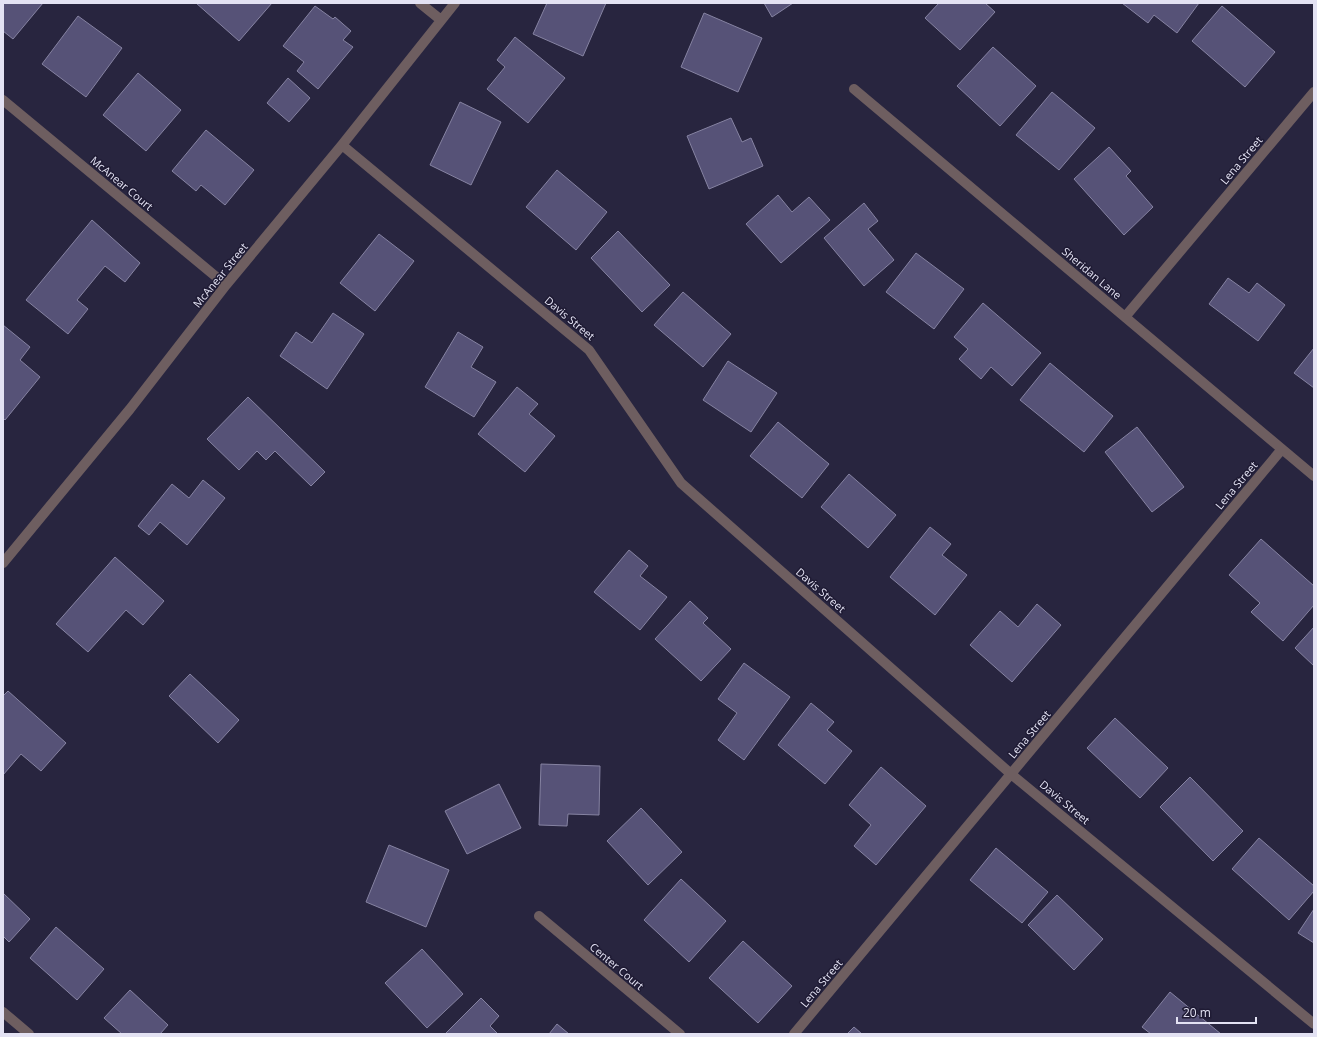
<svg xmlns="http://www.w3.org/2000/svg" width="1317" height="1037" font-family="'Open Sans',sans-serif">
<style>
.building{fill:#565277;stroke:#8683a2}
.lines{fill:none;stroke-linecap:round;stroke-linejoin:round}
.minor{stroke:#6e5e60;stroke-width:10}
.labels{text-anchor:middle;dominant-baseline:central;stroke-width:3;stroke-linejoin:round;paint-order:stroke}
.street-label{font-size:11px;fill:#e3e2f3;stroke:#1f1b34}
</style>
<rect width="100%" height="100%" fill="#28253f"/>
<path class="building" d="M3,3H43L13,39L3,31Z
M196,3H272L239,41Z
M547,3H606L583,56L533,34Z
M764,3H793L772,17Z
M939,3H985L995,12L960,50L925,18Z
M1122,3H1199L1177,33L1154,15L1148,23Z
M315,6L333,19L335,17L351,31L343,40L353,47L318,89L297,71L304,62L283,46Z
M1222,6L1275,52L1245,87L1192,41Z
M704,13L762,38L738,92L681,67Z
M78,16L122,48L86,97L42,64Z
M515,37L565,78L528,123L487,89L505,67L497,60Z
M993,47L1036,86L1000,126L957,86Z
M138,73L181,110L146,151L103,115Z
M288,78L310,98L289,122L267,103Z
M1052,92L1095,128L1059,170L1016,135Z
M460,102L501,122L471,185L430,165Z
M731,118L742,142L751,138L763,166L709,189L687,136Z
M206,130L254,170L225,205L201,185L196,191L172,171Z
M1109,147L1131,171L1126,176L1153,207L1124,235L1074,179Z
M557,170L607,212L576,250L526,207Z
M778,195L792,212L809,197L830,220L781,263L746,224Z
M864,203L878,221L868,229L894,260L864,286L824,238Z
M92,220L140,263L125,282L105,266L77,300L88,309L68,334L26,300Z
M618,231L670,285L642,312L591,258Z
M379,234L414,261L375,311L340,283Z
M916,253L964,289L934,329L886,292Z
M1228,278L1249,293L1257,283L1285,305L1258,341L1209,304Z
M683,292L731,334L703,367L654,325Z
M983,303L1041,353L1012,386L991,367L981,379L959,359L968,349L954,337Z
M333,313L364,334L327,389L280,356L296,332L312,343Z
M3,325L30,347L20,360L40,377L5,420L3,418Z
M458,332L483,347L471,367L496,382L474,417L425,387Z
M1314,348V388L1294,373Z
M728,361L777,393L751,432L703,400Z
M1050,363L1113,416L1084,452L1020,400Z
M517,387L538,404L529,414L555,436L525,472L478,434Z
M248,397L325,472L311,486L275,451L266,460L257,451L239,470L207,439Z
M778,422L829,464L802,498L750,456Z
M1137,427L1184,487L1152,512L1105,452Z
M849,474L896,515L868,548L821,507Z
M203,480L225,498L187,545L160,522L149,535L138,526L172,484L189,498Z
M930,527L951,544L942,555L967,575L935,615L890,577Z
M1261,539L1314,586V605L1283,641L1251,612L1260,603L1229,575Z
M629,550L648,566L640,576L667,597L640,630L594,592Z
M115,557L164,601L143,625L126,610L88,652L56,624Z
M690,601L708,618L703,623L731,649L701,681L655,639Z
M1037,604L1061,625L1012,682L970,645L1000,611L1018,627Z
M1314,627V666L1295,648Z
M744,663L790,697L744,760L718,740L737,713L718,699Z
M190,674L239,720L218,743L169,696Z
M8,691L66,743L41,771L21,754L3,775V696Z
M811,703L834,722L827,730L852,751L825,784L778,745Z
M1115,718L1168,768L1140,798L1087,748Z
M541,764L600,766L599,815L568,814L567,826L539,825Z
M881,767L926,806L876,865L854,846L871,825L849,805Z
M1190,777L1243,831L1213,861L1160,807Z
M499,784L521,828L467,854L445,811Z
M641,808L682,852L648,885L607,841Z
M1259,838L1314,886V891L1289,920L1232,869Z
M389,845L449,870L426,927L366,902Z
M996,848L1048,892L1022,923L970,880Z
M681,879L726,921L689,962L644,920Z
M3,893L30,919L9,942L3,936Z
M1057,895L1103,939L1074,970L1028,925Z
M1314,909V943L1298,933Z
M56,927L104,969L77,1000L30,958Z
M743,941L792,986L758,1023L709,978Z
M422,949L463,994L427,1028L385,983Z
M130,990L168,1025L160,1034H122L104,1018Z
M1170,992L1221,1034H1151L1142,1027Z
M481,998L499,1016L490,1026L498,1034H445Z
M557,1024L569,1034H549Z
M854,1027L862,1034H847Z"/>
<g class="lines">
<path class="minor" d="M420,3L441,20
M854,89L1314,476
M3,100L226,285
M342,145L589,350L681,483L1011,774L1314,1024
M1125,317L1314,92
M3,563L130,409L226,285L342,145L455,3
M539,916L680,1034
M3,1012L29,1034
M794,1034L1282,449"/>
</g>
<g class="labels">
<g class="street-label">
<text transform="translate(1241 160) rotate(-50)">Lena Street</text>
<text transform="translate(122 183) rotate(40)">McAnear Court</text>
<text transform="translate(1092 273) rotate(40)">Sheridan Lane</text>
<text transform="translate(220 275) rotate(-51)">McAnear Street</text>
<text transform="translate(570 318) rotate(40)">Davis Street</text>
<text transform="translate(1236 485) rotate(-50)">Lena Street</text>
<text transform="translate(821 590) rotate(41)">Davis Street</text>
<text transform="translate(1029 734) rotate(-50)">Lena Street</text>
<text transform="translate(1065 802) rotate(40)">Davis Street</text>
<text transform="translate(617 966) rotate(40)">Center Court</text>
<text transform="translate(821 983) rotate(-50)">Lena Street</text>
</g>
</g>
<rect width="1317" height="1037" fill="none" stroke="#e3e2f3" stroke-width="8"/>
<path d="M1177 1017v6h79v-6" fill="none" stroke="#e3e2f3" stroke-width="2"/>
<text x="1183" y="1017" font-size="12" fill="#e3e2f3" stroke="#1f1b34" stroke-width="3" paint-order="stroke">20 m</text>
</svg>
